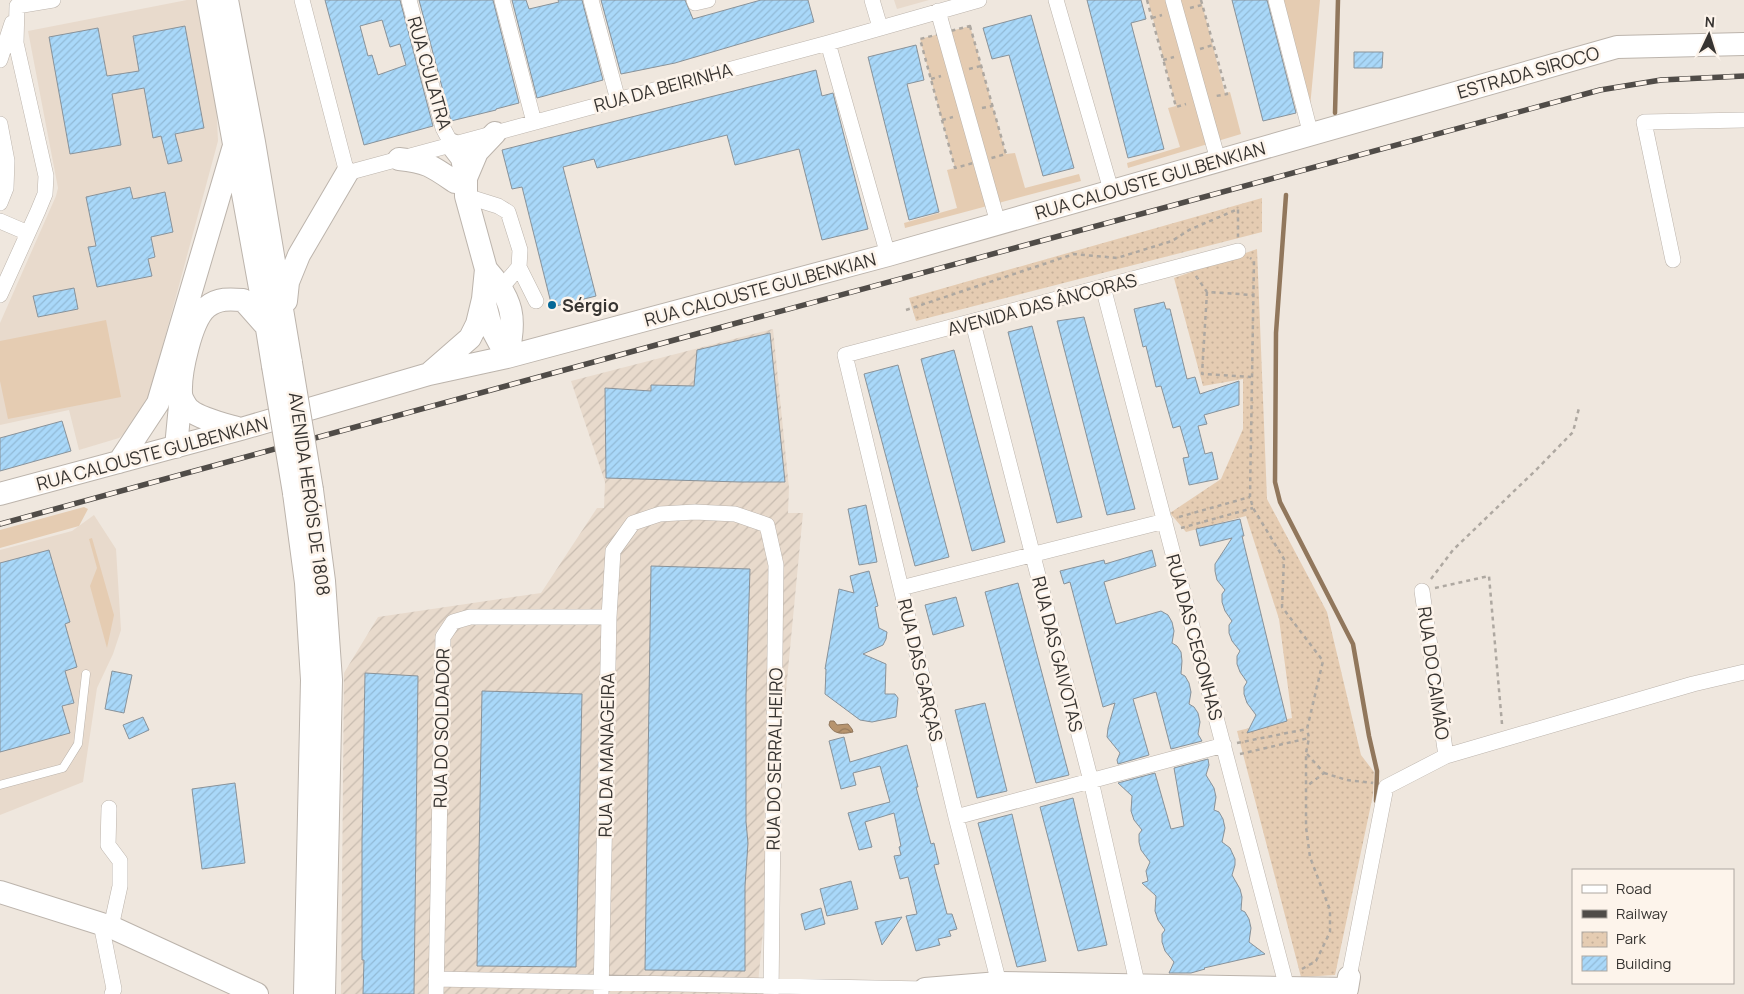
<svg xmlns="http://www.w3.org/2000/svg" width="1744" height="994" font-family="Manrope,sans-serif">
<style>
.built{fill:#e8dacc}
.industrial{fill:url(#industrial-furrows)}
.green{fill:#e5ccb2}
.park{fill:url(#park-dots)}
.water{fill:url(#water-waves);stroke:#91775c}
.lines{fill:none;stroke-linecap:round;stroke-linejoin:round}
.stream{stroke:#91775c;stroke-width:4.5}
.building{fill:url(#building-hatch);stroke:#899299;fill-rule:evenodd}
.lane-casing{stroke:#bcb4ac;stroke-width:9}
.street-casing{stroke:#bcb4ac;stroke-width:16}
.secondary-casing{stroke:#bcb4ac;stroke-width:24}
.path{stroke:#aea8a1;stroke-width:2.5;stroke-dasharray:4 4;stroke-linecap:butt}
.lane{stroke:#fff;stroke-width:8}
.street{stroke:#fff;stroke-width:15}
.secondary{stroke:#fff;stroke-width:22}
.rail-casing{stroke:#504c48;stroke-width:5.5}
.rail{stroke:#fdf4eb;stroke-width:4;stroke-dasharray:11;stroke-linecap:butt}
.secondary-bridge-casing{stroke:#bcb4ac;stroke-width:24;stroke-linecap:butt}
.secondary-bridge{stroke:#fff;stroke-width:22}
.poi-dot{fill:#046796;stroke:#fdf4eb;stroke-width:2}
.labels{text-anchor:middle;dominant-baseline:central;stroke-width:5;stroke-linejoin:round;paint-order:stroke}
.street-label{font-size:18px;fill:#373431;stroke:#fdf4eb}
.poi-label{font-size:18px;font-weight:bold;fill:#373431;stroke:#fdf4eb;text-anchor:start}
</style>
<defs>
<pattern id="industrial-furrows" width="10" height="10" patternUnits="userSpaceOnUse" patternTransform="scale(1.25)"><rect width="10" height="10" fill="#e8dacc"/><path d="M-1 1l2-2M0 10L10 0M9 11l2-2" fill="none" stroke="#c8bcb0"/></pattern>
<pattern id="park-dots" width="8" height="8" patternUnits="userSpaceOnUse" patternTransform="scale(1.25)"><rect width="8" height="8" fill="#e5ccb2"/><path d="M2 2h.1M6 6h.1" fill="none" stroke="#c5b09a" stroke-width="1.8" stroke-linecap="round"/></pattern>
<pattern id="water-waves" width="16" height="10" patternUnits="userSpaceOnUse" patternTransform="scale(1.25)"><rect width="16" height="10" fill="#b7946e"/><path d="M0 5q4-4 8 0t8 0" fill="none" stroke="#967a5b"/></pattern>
<pattern id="building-hatch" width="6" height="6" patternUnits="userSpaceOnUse" patternTransform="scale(1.25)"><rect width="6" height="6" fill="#a9d8f9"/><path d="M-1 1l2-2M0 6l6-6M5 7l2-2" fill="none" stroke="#92bad6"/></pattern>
</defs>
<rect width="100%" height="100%" fill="#efe7de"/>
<path class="built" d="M187,0H197L216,100L218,141L148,400L137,422L119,438L79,450L69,410L0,425V323L56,196L58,188L28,31Z
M894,0H929L897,9Z
M94,515L116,549L121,630L113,654L97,688L83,782L0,815V550L72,531Z"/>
<path class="industrial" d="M773,329L789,488L788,513H803L757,994H341L344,673L378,617L541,593L597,508H604L605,482L571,381Z"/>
<path class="green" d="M1148,0H1201L1225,93L1230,92L1241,134L1128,168L1127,163L1180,147L1168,108L1176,106Z
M1283,0H1320L1310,107Z
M970,26L1006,154L1015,153L1025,188L1079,174L1081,181L905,228L904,223L957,208L947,170L955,168L920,39Z
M106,320L121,397L8,419L0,381V341Z
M84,507L88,509L79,526L0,548V530Z
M92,538L114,615L107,648L90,586L97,568L89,539Z"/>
<path class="park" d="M1262,198V232L916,321L909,298Z
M1257,249L1267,499L1327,612L1361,755L1374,772L1373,795L1335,975L1301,977L1237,731L1292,718L1279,619L1246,516L1186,532L1170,513L1221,479L1243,429V379L1203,386L1174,278Z"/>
<path class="water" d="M830,721H834L837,725L848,724L852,729L853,732C843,734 834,735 829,725Z"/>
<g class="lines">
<path class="stream" d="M1335,113L1338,0
M1286,195L1276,333L1275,482L1280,502L1353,644L1369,736L1377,771L1376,801"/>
</g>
<path class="building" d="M325,0H400L433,126L364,145ZM382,20L390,47L400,44L406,65L378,75L372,55L368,56L360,26Z
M419,0H493L519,103L496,109V110L451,121Z
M512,0H526L529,9L559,2L558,0H582L603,80L537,98Z
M601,0H685L693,19L761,0H808L814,22L675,63L621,74Z
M1087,0H1141L1146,19L1131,23L1164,149L1128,158Z
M1232,0H1267L1296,113L1263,121Z
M1031,15L1074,168L1043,176L1009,55L992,59L983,28Z
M185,26L204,128L175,134L182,161L168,164L161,136L153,138L144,88L112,94L121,145L70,154L49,37L98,28L107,76L139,71L133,36Z
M916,45L924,80L907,84L939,212L909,220L868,57Z
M1354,52H1383L1382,68H1354Z
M816,70L822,96L833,93L868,229L822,240L799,149L735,165L727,135L597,168L594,159L563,167L596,296L552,307L522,187L512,189L502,150Z
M130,187L133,199L165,192L173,232L151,237L155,257L148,259L152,276L97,287L88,247L96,246L86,197Z
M74,288L78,309L38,317L33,296Z
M1164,302L1166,309H1170L1187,379L1195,377L1200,394L1239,381V405L1204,415L1207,424L1198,426L1205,454L1212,452L1218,479L1189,485L1183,458L1189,457L1180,426L1173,428L1161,386L1156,387L1146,346L1143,347L1134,309Z
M1084,317L1135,509L1107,515L1057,321Z
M1032,326L1082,517L1057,523L1008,332Z
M770,333L785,482H740L606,478L605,388L651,391V385L694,386L697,350Z
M954,350L1005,542L972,551L921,359Z
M898,365L949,557L915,566L864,374Z
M62,421L71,451L0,471V438Z
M866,505L877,562L859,565L848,509Z
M1240,519L1244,536H1242L1287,721L1247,733L1256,715L1247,703L1244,694V687L1247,682L1240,672L1237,664V656L1240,651L1232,641L1229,633V625L1232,621L1225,611L1222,602V594L1225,590L1217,580L1215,571V564L1232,538L1200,546L1196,529Z
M49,550L70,622L65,624L77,667L65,671L74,703L62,706L70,733L0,752V563Z
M1152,550L1156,566L1104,582L1116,624L1161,611L1168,615L1172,622L1174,631L1172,643L1177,646L1181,652L1182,661L1181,674L1185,676L1189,683L1191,692L1189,704L1194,707L1198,713L1200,722L1198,734L1202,741L1171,749L1156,692L1133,699L1149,755L1118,764L1117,760L1120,753L1107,737L1108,728L1115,703L1103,707L1070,582L1064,584L1060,571L1104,560L1105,564Z
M651,566L750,569L746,695V822L748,843L745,886V971L645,970Z
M869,571L878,606L875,607L879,628L887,632L886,639L883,645L863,654L886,664L885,694H895L898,698L896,717L872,722L860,720L825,694L826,669H825L839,589L854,593L850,576Z
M1018,583L1069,775L1036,783L985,592Z
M956,597L964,626L933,635L925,605Z
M112,671L132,675L124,713L105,709Z
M365,673L418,676L414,994H363L364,960H362V840Z
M482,691L582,694L576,967L477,966Z
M985,703L1007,791L977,798L955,710Z
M143,717L149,730L129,739L123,725Z
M844,737L850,762L907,745L918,787H916L931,844L934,843L939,864L934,865L947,914H952L957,929L949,931L951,936L938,939L940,945L916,951L906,916L917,914L908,877L900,879L894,856L901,855L899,847L901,846L894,813L865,822L872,847L859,850L848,813L890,802L880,766L853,773L856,785L841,789L829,741Z
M1208,759L1209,765L1206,775L1214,788L1216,797L1214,810L1219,812L1223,819L1225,828L1222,842L1230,848L1235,859V865L1232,875L1240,889L1242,897L1241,910L1245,912L1249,919L1251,928L1249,942L1265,954L1204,968L1205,969L1191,973H1169L1174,962L1165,951L1162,942V934L1165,930L1158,920L1155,911L1156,896L1142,883L1148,881L1146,871L1150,862L1141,850L1139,842V834L1142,830L1134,820L1131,811L1132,796L1118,783L1155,773L1171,829L1184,826L1174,768Z
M235,783L245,863L202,869L192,789Z
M1073,798L1107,945L1078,951L1040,807Z
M1012,814L1046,961L1017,967L978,823Z
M851,881L858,909L827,916L820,889Z
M821,908L825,924L805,930L801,914Z
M902,917L882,945L875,922Z"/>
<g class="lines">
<g class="lane-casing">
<path id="lane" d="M0,785L63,768L78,744L86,674"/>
</g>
<g class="street-casing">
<path id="street" d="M302,0L347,173L828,43L979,0
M409,0L443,128L452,145
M502,0L534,122
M591,0L618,100
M694,0L695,3L708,0
M872,0L880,27
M1056,0L1111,190
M1173,0L1218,160
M1276,0L1311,135
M17,6L53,0
M938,11L998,223
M828,43L888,255
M0,60L12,23
M0,124L7,161L6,188L0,203
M466,196L498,206L508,212L520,250L519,267L501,288
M0,221L28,233
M1673,260L1644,122L1744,120
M519,267L536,301
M1103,287L1287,988
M0,295L38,211L45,194L46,176L16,43L17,6
M973,323L1091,781L1138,987
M901,588L1165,521
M1422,591L1446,756
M109,808L108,845L120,861V886L111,927
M956,817L1224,745
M101,924L114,989L112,994
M1349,977L1386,787L1446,756L1693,684L1744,672
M436,979L925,989
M999,983L956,817L845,355L1238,251
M436,994L443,637L453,622L470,617H609
M601,994L609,617L613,551L633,523L660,514L695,512L735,514L767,525L776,565L771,994"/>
</g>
<g class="secondary-casing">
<path id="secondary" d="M208,0L264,310L273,366
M227,0L254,142L291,363
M399,159C427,162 432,166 455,182
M466,178L477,152L495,133
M486,269C513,299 517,319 507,357
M484,300L491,327L507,357
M286,301L288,282L299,255L347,173
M431,372L470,338L477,324L483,299L486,269L466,196V178L462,158L452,145
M240,429C227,425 200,419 190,410C186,407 181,398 181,393C180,373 191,320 207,307C218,298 230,299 243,300L267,327
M176,447L181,395
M119,462L158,403L233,149
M312,490L324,581L331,680L324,994
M294,493L306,583L312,680L305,994
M0,494L241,429L429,374L507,357L888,255L1617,47L1744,44
M0,892L111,927L257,994
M925,994V989L999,983L1347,989L1349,977"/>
</g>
<path class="path" d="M1147,0L1176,107L1186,104
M1201,0L1227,94L1216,96
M1190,8L1202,5
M1152,18L1162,15
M970,26L1006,154L955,168L920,39Z
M1200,49L1213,45
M1163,60L1174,57
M969,69L981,66
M931,79L941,76
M982,108L992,106
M942,120L953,117
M1196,276L1207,292L1253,295
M1207,292L1202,374L1251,377
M906,310L1074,254L1117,258L1172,241L1189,230L1238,209V237
M1179,517L1250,497
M1181,528L1253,508
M1431,579L1453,550L1537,469L1573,432L1579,408
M1435,588L1489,576L1502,724
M1237,743L1307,729L1323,661L1282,607L1284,559L1253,508L1250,497L1254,260L1250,258
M1240,754L1309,738
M1307,754L1324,773L1307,786
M1324,773L1347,780L1373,783
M1302,969L1316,961L1330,932V910L1310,857L1306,827V753L1309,738L1307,729"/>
<use href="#lane" class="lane"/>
<use href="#street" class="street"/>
<use href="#secondary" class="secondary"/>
<g class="rail-casing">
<path id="rail" d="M0,524L711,330L1600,90L1661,80L1744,76"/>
</g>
<use href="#rail" class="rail"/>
<g class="secondary-bridge-casing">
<path id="secondary-bridge" d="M291,363L312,490
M273,366L294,493"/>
</g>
<use href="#secondary-bridge" class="secondary-bridge"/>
</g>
<circle class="poi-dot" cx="552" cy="305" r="5"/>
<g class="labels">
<g class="street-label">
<text transform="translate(1528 72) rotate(-16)">ESTRADA SIROCO</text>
<text transform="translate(430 73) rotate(74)">RUA CULATRA</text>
<text transform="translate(663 87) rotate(-15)">RUA DA BEIRINHA</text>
<text transform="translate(1150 180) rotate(-16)">RUA CALOUSTE GULBENKIAN</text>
<text transform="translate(760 289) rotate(-15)">RUA CALOUSTE GULBENKIAN</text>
<text transform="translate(1042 304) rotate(-15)">AVENIDA DAS ÂNCORAS</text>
<text transform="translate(152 453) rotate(-15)">RUA CALOUSTE GULBENKIAN</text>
<text transform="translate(310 494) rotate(82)">AVENIDA HERÓIS DE 1808</text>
<text transform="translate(1195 637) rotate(75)">RUA DAS CEGONHAS</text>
<text transform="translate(1058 654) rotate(76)">RUA DAS GAIVOTAS</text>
<text transform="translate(921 670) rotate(77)">RUA DAS GARÇAS</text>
<text transform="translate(1434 673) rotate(82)">RUA DO CAIMÃO</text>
<text transform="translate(441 728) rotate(-89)">RUA DO SOLDADOR</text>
<text transform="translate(606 755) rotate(-89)">RUA DA MANAGEIRA</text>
<text transform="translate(774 759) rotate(-89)">RUA DO SERRALHEIRO</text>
</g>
<g class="poi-label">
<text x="562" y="305">Sérgio</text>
</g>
</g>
<rect x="1572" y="869" width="162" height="115" fill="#fdf4eb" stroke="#aea7a1"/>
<rect x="1582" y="885" width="25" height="8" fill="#ffffff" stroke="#aea7a1"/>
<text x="1616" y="894" font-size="15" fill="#373431">Road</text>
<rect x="1582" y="910" width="25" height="8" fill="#504c48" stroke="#aea7a1"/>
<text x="1616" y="919" font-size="15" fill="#373431">Railway</text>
<rect x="1582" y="932" width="25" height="15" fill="url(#park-dots)" stroke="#aea7a1"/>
<text x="1616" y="944" font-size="15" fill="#373431">Park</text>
<rect x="1582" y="956" width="25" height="15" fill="url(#building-hatch)" stroke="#aea7a1"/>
<text x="1616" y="969" font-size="15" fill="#373431">Building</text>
<g transform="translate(1709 35) rotate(4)" stroke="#fdf4eb" stroke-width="4" paint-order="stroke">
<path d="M0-4L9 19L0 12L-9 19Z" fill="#373431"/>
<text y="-8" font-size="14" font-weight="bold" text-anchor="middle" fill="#373431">N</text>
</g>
</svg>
